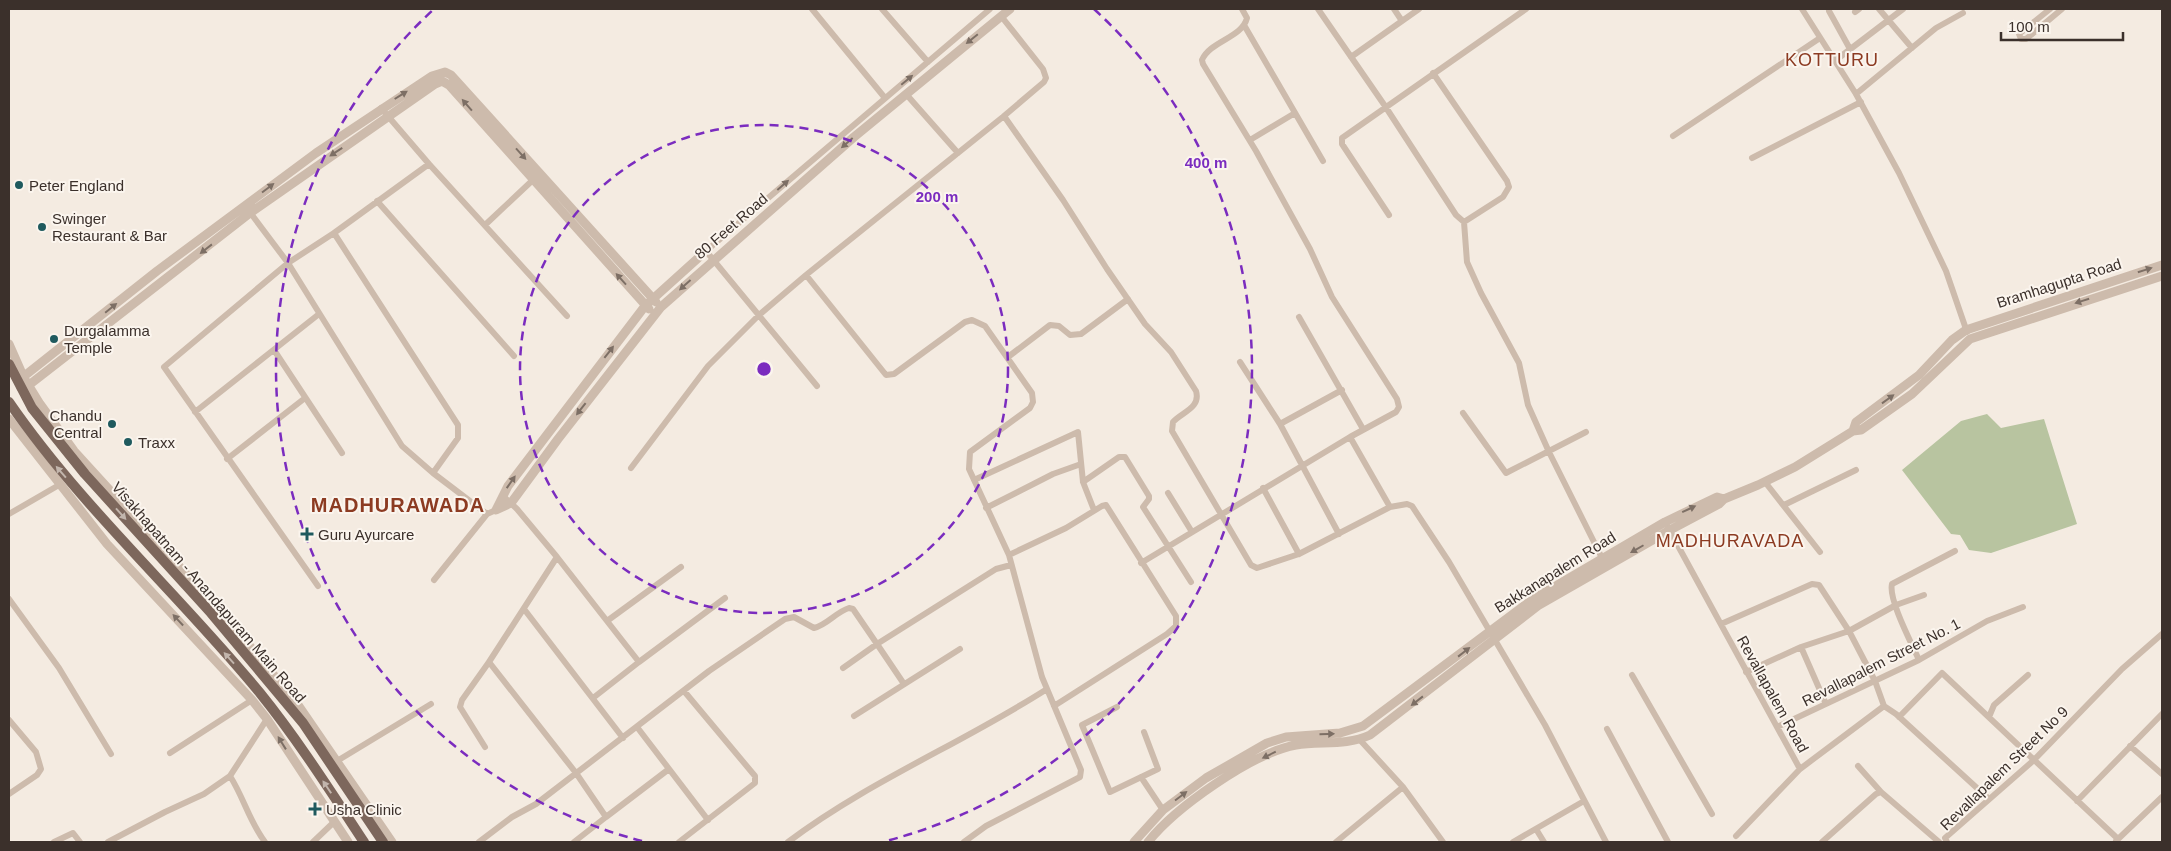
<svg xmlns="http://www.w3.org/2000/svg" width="2171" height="851" font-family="Helvetica,sans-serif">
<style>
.garden{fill:#b8c4a0}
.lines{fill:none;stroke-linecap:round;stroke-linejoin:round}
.minor{stroke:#cdbbac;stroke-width:6}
.tertiary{stroke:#cdbbac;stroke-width:9}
.primary{stroke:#7d675c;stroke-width:10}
.oneway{fill:#7d6f65}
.oneway2{fill:#c2b5ac}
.ring{fill:none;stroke:#7b2cbf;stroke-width:2.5;stroke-dasharray:9 6}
.poi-dot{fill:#1f5a5e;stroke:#fbf5ee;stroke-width:2}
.labels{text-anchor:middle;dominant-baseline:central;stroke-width:4;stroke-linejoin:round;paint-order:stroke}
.poi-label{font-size:15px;fill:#3b302b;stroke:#fbf5ee;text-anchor:start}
.street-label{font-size:15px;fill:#3b302b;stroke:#fbf5ee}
.quarter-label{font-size:18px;letter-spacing:1px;fill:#8c3b22;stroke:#fbf5ee}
.district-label{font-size:20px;font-weight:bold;letter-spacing:1px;fill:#8c3b22;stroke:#fbf5ee}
.centre{fill:#7b2cbf;stroke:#fbf5ee;stroke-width:2.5}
.ring-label{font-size:15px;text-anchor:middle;font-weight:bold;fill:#7b2cbf;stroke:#fbf5ee;stroke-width:4;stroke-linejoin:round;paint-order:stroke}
</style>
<rect width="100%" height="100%" fill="#f4ebe1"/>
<path class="garden" d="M1987,414L2001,428L2044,419L2077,524L1991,553L1969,550L1960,535L1951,534L1902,470L1961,421Z"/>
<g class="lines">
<path class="minor" d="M812,9L885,98
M882,9L928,62
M1318,9L1385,106L1456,215L1464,222L1503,197L1509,187L1507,181L1433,73
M1394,9L1402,21
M1802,9L1856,94L1899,173L1946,271L1967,332
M1879,9L1912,48
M2050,9L2019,34L2021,39H2026L2062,9
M1829,11L1850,49
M1855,12L1859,9
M1244,25L1323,161
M1351,57L1419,9
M1836,60L1903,9
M906,94L958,153
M1856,94L1936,28L1963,13
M381,108L429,164
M1004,116L1063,200L1107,269L1145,324L1171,352L1196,391C1201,408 1182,412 1173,422L1172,431L1251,565L1257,568L1299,554L1390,507L1407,504L1412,506L1449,562L1545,725L1606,842
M1673,136L1820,38
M1250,140L1295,113
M1752,158L1861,102
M377,201L514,356
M249,211L288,263L334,233L458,425V438L433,473
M1389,215L1342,144V138L1526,9
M1464,222L1467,262L1481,293L1519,363L1528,405L1549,452L1602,558
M485,225L535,178
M334,233L429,164L567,316
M806,275L1004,116L1044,82L1046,78L1043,69L1001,16
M1299,317L1363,429
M274,350L342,453
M1008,357L1050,325L1059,326L1070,335L1081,334L1128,299
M1240,362L1280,424L1342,390
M817,386L706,251L990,9
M195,412L319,314
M1463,413L1506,473L1586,432
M1280,424L1339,534
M1350,437L1390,507
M227,459L305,398
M631,468L708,366L759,315L806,275L886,375L894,374L965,322L972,320L985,326L1032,393L1033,402L1030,408L970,452L969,469L1009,555L1042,677L1081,770L1080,777L986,826L964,842
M974,480L1078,432L1083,482L1094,510
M1083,482L1119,457H1125L1149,496V499L1143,507L1191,582
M1765,482L1820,552
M1263,488L1299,554
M1168,493L1192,532
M503,496L517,509L557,557L489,662L576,773L606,817L574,842
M1784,505L1856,470
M986,508L1053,474L1081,464
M9,514L59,485
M1665,522L1800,769L1884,706L1896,714L1989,799
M1009,555L1066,528L1102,506L1106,505L1176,616V626L1167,634L1054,706
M557,557L639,662L593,698
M1141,563L1350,437L1396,412L1399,407L1397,399L1332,297L1310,249L1256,151L1203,64L1202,60C1210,41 1242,38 1247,18L1242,9
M434,580L487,514L496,510
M318,586L164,367L288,263L402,446L433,473L487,514
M9,599L59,668L111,754
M524,609L623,738
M607,621L681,567
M1721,624L1812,584L1819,585L1849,631L1875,681L1884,706
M1801,647L1826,704
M1919,660C1912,644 1888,599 1892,584L1955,551
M639,662L725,598
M843,668L877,644L904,684
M1746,672L1801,647L1849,631L1896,605L1924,595
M1632,675L1712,814
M1117,707L1082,725L1110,792L1158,769L1144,732
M854,716L960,649
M1899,717L1942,673L2118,839
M1989,717L1994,705L2028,675
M9,720L36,752L41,769L37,775L9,794
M637,727L708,820
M1777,727L1919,660L1987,621L2023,607
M1607,729L1668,842
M1360,740L1403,787L1443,842
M2130,746L2162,774
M485,747L460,707L462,700L489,662
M170,753L252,700
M337,761L431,704
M1858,766L1881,792
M230,776C244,798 249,821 265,842
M1141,777L1163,810
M2077,801L2162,714
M606,817L669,769
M1536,829L1544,842
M1736,836L1800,769
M2116,841L2162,797
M54,842L73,833L80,842
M108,842L165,812L204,794L230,776L267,719
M313,842L334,822
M479,842L512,817L536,804L709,671L785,619L794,617L814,628C827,625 836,612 849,608L853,609L877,644L996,569L1011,565
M679,842L755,783V776L684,691
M788,842C869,781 961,744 1047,689
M1336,842L1403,787
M1513,842L1584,801
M1822,842L1876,794L1881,792L1939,842
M1947,842L1945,838L2034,760L2122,669L2162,634"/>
<path class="tertiary" d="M706,251L645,306L508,486L496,510L511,503L558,439L661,307L854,137L1010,9
M9,344L24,378L40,404L74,451L229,621L296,702L392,842
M18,381L157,271L316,153L432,76L445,72L451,75L656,302
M21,388L29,385L250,213L435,84L442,81L449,85L649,309
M9,419L107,544L252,700L267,719L348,842
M1853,431L1856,422L1919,375L1952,340L1966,330L2162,265
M1134,842L1163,810L1206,778L1267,743L1286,737L1340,733L1363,726L1532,600L1665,522L1717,497L1724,499L1758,485L1795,467L1853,431L1861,430L1912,394L1970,339L2162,276
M1148,842C1175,808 1252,753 1296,745C1321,741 1346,746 1370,735L1539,605L1670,530L1719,504L1724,499"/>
<path class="primary" d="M9,364L32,408L85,474L211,613L303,723L383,842
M9,402C82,508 179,594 260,693C298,740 331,792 364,842"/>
</g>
<defs><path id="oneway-solid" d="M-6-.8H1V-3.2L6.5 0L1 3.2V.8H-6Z" transform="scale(1.25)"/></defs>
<g class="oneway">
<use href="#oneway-solid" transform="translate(972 39) rotate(141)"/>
<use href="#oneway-solid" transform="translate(907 80) rotate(-40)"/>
<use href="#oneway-solid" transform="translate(401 95) rotate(-32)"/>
<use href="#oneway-solid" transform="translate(467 105) rotate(-131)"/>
<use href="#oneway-solid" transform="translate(847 143) rotate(139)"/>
<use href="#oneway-solid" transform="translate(336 152) rotate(147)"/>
<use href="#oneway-solid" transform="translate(521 154) rotate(48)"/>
<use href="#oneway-solid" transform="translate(783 185) rotate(-41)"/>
<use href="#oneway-solid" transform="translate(268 188) rotate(-37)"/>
<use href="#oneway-solid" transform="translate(206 249) rotate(142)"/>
<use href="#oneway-solid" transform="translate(2145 270) rotate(-17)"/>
<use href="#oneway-solid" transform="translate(621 279) rotate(-132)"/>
<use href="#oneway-solid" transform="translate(685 285) rotate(138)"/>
<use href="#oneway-solid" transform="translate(2082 301) rotate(162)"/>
<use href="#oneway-solid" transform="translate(111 308) rotate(-39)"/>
<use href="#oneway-solid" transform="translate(609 352) rotate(-52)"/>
<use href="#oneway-solid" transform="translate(1888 399) rotate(-36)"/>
<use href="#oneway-solid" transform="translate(581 409) rotate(128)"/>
<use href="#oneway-solid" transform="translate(511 482) rotate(-55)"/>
<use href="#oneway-solid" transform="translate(1689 509) rotate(-25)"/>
<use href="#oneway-solid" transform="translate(1637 549) rotate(150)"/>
<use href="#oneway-solid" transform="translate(178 620) rotate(-133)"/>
<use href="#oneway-solid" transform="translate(1464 652) rotate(-38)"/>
<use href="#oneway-solid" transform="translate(1417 701) rotate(142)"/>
<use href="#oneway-solid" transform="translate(1327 734) rotate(-1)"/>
<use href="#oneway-solid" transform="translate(282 743) rotate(-122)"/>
<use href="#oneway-solid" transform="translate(1269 755) rotate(154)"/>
<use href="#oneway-solid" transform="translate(1181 796) rotate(-37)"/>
</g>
<g class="oneway2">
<use href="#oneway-solid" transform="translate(61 472) rotate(-131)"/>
<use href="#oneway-solid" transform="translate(121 514) rotate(48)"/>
<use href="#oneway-solid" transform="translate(229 658) rotate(-132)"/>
<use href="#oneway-solid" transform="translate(327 787) rotate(-124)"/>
</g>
<g class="ring">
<circle cx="764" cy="369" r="244"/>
<path d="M642 841A488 488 0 0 1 434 9M1094 9A488 488 0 0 1 886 841"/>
</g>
<g class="poi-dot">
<circle cx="19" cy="185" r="5"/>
<circle cx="42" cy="227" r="5"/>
<circle cx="54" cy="339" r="5"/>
<circle cx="112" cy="424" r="5"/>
<circle cx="128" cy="442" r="5"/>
<path d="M304.5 526.5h5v5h5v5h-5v5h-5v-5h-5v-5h5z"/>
<path d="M312.5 801.5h5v5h5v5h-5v5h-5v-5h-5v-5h5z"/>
</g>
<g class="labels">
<g class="poi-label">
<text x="29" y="185">Peter England</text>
<text x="52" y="218">Swinger<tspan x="52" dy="17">Restaurant &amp; Bar</tspan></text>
<text x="64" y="330">Durgalamma<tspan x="64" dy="17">Temple</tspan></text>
<text x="102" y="415" text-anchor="end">Chandu<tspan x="102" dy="17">Central</tspan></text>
<text x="138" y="442">Traxx</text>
<text x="318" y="534">Guru Ayurcare</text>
<text x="326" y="809">Usha Clinic</text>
</g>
<g class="street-label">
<text transform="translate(731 226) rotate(-41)">80 Feet Road</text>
<text transform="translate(2059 283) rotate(-18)">Bramhagupta Road</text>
<text transform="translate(1555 572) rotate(-32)">Bakkanapalem Road</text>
<text transform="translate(209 592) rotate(49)">Visakhapatnam - Anandapuram Main Road</text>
<text transform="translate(1881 662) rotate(-27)">Revallapalem Street No. 1</text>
<text transform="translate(1773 694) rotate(61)">Revallapalem Road</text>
<text transform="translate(2004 768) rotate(-44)">Revallapalem Street No 9</text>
</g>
<g class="quarter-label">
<text x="1832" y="60">KOTTURU</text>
<text x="1730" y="541">MADHURAVADA</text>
</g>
<g class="district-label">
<text x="398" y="505">MADHURAWADA</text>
</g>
</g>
<circle cx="764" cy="369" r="8" class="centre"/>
<g class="ring-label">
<text x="1206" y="168">400 m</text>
<text x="937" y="202">200 m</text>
</g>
<rect width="2171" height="851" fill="none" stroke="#3b302b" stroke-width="20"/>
<path d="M2001 32v8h122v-8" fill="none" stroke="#3b302b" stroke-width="2.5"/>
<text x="2008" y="32" font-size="15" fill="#3b302b" stroke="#fbf5ee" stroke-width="4" paint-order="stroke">100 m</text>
</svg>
